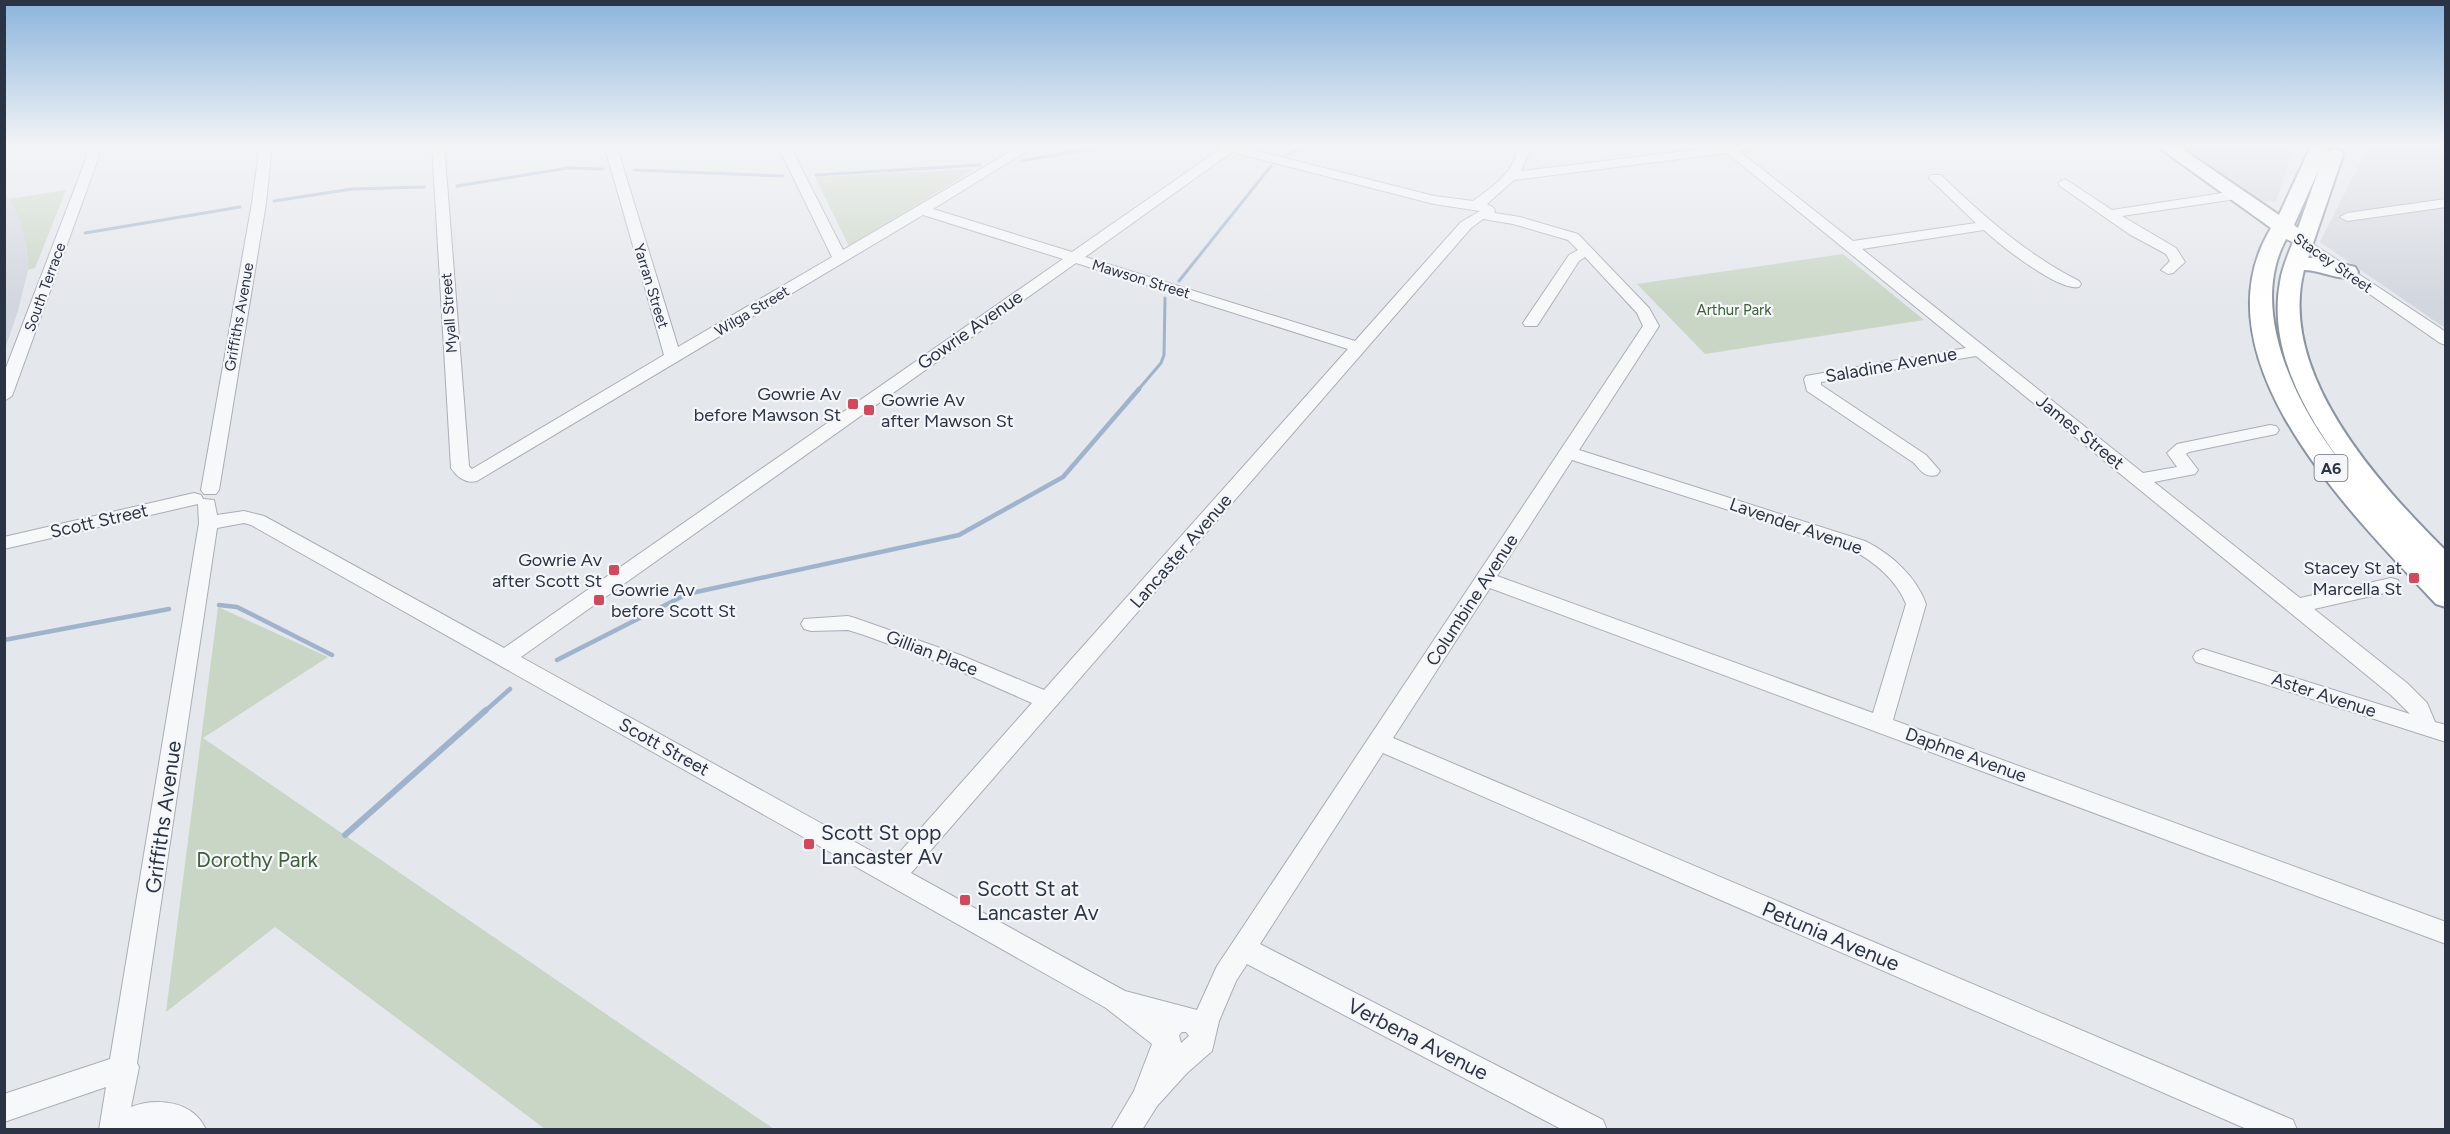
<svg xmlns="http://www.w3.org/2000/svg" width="2450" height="1134" font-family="Figtree,sans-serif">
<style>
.built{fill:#d2d6de}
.green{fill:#c9d6c5}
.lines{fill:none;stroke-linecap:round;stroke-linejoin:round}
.stream-far2{stroke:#9fb4cc;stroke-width:3}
.stream-far1{stroke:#9fb4cc;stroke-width:4.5}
.stream{stroke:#9fb4cc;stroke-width:6}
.minor-casing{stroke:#a9aeb7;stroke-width:2}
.highway-casing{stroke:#8b94a3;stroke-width:4}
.minor{fill:#f7f8fa;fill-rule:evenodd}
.highway{fill:#fff;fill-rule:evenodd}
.poi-dot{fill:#d1495b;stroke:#f4f6f9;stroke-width:2}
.labels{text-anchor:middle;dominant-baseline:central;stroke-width:4.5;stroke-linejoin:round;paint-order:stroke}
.far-street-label{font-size:15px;fill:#2b3445;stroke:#f4f6f9}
.far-park-label{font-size:15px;fill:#3f6138;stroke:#f4f6f9}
.shield{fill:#f4f6f9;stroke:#676e7b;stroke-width:1.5}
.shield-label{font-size:16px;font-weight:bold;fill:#2b3445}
.street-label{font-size:18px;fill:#2b3445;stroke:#f4f6f9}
.poi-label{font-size:18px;fill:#2b3445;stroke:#f4f6f9;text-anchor:end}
.near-street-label{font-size:21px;fill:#2b3445;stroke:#f4f6f9}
.near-poi-label{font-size:21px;fill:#2b3445;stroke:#f4f6f9;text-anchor:start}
.near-park-label{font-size:21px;fill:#3f6138;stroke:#f4f6f9}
</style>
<rect width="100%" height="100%" fill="#e4e7ec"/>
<path class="built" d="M2177,144H2294L2276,202L2260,201Z
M2370,144H2445V328L2320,242Z
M5,194L18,212L25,233L28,270L18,311L5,349Z"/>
<path class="green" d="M975,169L849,246L815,177Z
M66,190L35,268L28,270C27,243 24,222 9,199Z
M1843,254L1924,320L1705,354L1637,284Z
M218,607L328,657L203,738L774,1129H545L275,927L166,1012Z"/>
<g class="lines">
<path class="stream-far2" d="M1286,155L1314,144
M1021,161L1117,144
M634,170L783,176
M816,175L980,165
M457,186L568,168L603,169
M274,201L352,189L424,187
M85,233L240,207
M1179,281L1271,166
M1138,390L1161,363L1164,355L1165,298"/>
<path class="stream-far1" d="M219,605L237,607L332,655
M4,640L169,609
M557,660L687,594L959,535L1063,477L1139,389
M484,712L510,689"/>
<path class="stream" d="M345,835L486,710"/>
<g class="minor-casing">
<path id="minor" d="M89,144H101L98,159L12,396L4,401V373L86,159Z
M260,144H272L266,203L219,490L216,494H204L201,490L252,203Z
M432,144H444L469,466L472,469L664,355L604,144H616L678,347L832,257L777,144H789L843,250L1023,144H1038L933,209L1072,252L1220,149L1214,148L1212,144H1230L1434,196L1473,201C1491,188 1511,175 1517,152L1512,144H1524L1529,152L1521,171L1719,147L1717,144H1761L1759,147L1739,151L1853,241L1976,223L1929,178L1931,175H1941C1983,216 2026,254 2079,281L2081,284L2079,287C2059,292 2000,245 1984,230L1862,249L2143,473L2177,467L2167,453L2177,444L2270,425L2276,426L2279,430L2276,434L2189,452L2186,454L2198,470L2195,474L2154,482L2300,598L2391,578L2398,580L2401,585L2398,590L2314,609L2407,683L2427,703L2435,722L2446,725V742L2196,662L2193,657L2196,652L2203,649L2410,714L2391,695L1976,356L1821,382V385L1926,455L1940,471L1937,475C1925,478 1921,471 1914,463L1807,391L1804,379L1806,376L1966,348L1727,153L1514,180L1487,204L1494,208L1495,213L1520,217L1578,234L1649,308L1659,326L1579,450L1865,541C1891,554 1916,576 1926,604L1893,720L2446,922V944L1490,588L1393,738L2293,1120L2297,1130H2249L1383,753L1260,944L1603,1120L1607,1130H1563L1247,964L1236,981L1219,1021L1212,1051L1187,1073L1157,1106L1142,1130H1111L1134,1091L1152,1044L1106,1008L251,525L244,523L217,528L137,1063L139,1067L131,1107C157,1097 194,1101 206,1130H99L106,1087L4,1122V1094L110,1059L199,523L198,504L4,549V537L194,493L201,495L203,499L214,500L217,515L244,511L264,516L504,648L1063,259L923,215L477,481C466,484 457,477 451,468ZM1232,152L1434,204L1480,211L1461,222L1355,341L1085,257ZM1483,219L1513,224L1568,240L1578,250L1569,255L1523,323L1525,326H1537L1579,261L1585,257L1637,313L1643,326L1217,966L1197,1010L1125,991L911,873L1471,228ZM1076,263L1348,349L1044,690L960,655L855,618L848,616L804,619L801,624L804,629L811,631L848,630L864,635L946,665L1032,703L891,862L521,657ZM1572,460L1851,549C1873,561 1897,580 1906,604L1873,713L1497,576ZM1182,1032H1186L1189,1036L1181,1043L1179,1035Z
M2065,179L2112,210L2236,191L2243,195L2236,199L2122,216L2176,248L2185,262L2173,273L2168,274L2161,270L2170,261L2166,254L2129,234L2060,186L2058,183Z
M2446,199V207L2347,221L2340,217L2347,213Z
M2304,238L2446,332V345L2440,343L2299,245L2297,242L2299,239Z"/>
</g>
<g class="highway-casing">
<path id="highway" d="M2154,144H2175L2279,215L2312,144H2330L2327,152L2334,149L2341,151L2343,155L2308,258H2317L2355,267L2358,272L2355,277C2339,281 2321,270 2304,270C2277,374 2379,484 2446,551V607L2436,604C2354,516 2192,359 2271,228ZM2319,169L2298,228L2294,225ZM2286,239L2293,242C2288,255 2282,268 2280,282C2268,347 2303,410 2340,461C2295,404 2248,309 2286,239Z"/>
</g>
<use href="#minor" class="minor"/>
<use href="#highway" class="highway"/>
</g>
<linearGradient id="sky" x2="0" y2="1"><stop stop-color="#8bb4dd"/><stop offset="0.48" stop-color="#f3f4f6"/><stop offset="1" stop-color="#f3f4f6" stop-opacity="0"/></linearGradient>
<rect width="2450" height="303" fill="url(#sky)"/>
<g class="poi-dot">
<rect x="847" y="398" width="12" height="12" rx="3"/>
<rect x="863" y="404" width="12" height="12" rx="3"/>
<rect x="608" y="564" width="12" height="12" rx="3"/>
<rect x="2408" y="572" width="12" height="12" rx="3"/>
<rect x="593" y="594" width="12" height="12" rx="3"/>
<rect x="803" y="838" width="12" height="12" rx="3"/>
<rect x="959" y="894" width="12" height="12" rx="3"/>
</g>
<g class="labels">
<g class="far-street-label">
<text transform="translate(2333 263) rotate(35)">Stacey Street</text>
<text transform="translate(1141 279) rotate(17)">Mawson Street</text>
<text transform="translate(651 286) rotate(73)">Yarran Street</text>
<text transform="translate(45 287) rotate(-70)">South Terrace</text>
<text transform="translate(752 311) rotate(-31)">Wilga Street</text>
<text transform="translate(449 313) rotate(-94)">Myall Street</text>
<text transform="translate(239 317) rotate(-80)">Griffiths Avenue</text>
</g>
<g class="far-park-label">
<text x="1734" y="310">Arthur Park</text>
</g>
<rect class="shield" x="2314.5" y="455" width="33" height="26" rx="4.5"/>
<g class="shield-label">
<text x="2331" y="468">A6</text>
</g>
<g class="street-label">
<text transform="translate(970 330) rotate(-35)">Gowrie Avenue</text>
<text transform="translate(1891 365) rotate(-10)">Saladine Avenue</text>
<text transform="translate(2080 432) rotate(39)">James Street</text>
<text transform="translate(99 521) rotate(-13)">Scott Street</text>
<text transform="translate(1796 526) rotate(19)">Lavender Avenue</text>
<text transform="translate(1181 551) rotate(-49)">Lancaster Avenue</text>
<text transform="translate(1472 600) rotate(-57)">Columbine Avenue</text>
<text transform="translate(932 653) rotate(21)">Gillian Place</text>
<text transform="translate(2324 695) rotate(18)">Aster Avenue</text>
<text transform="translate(664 747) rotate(29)">Scott Street</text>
<text transform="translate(1966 755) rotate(20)">Daphne Avenue</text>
</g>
<g class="poi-label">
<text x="841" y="394">Gowrie Av<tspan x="841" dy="21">before Mawson St</tspan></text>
<text x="881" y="400" text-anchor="start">Gowrie Av<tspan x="881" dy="21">after Mawson St</tspan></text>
<text x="602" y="560">Gowrie Av<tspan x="602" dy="21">after Scott St</tspan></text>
<text x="2402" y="568">Stacey St at<tspan x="2402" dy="21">Marcella St</tspan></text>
<text x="611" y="590" text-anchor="start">Gowrie Av<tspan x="611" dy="21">before Scott St</tspan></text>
</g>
<g class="near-street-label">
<text transform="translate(163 817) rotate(-82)">Griffiths Avenue</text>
<text transform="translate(1831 936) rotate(23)">Petunia Avenue</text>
<text transform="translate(1418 1039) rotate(27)">Verbena Avenue</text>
</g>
<g class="near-poi-label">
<text x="821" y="832">Scott St opp<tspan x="821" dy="24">Lancaster Av</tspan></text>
<text x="977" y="888">Scott St at<tspan x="977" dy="24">Lancaster Av</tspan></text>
</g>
<g class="near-park-label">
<text x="257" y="859">Dorothy Park</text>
</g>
</g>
<rect width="2450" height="1134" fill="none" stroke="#2b3445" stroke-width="12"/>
</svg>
